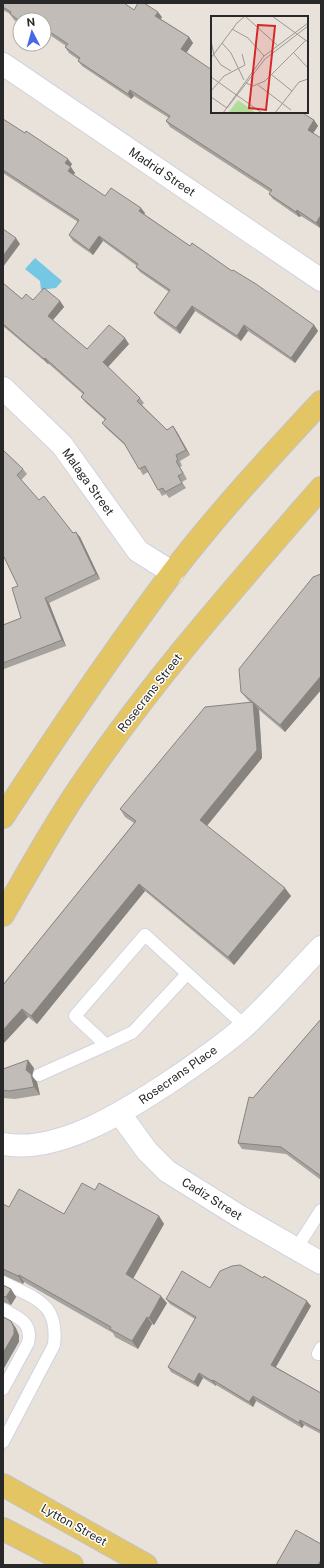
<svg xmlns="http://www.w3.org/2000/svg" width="324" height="1568" font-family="'Public Sans',sans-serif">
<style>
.water{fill:#75c8e4}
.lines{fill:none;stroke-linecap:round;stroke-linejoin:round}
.service-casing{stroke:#d0d3e0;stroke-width:14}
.minor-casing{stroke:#d0d3e0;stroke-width:24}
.tertiary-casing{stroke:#d0d3e0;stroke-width:24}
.primary-casing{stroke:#c3c3c3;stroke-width:24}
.service{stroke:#fff;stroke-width:12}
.minor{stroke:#fff;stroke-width:22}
.tertiary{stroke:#fff;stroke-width:22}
.primary{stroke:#e4c564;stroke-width:22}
.wall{fill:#a6a29d}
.shaded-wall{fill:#878480}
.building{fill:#c1bcb7;stroke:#878480}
.labels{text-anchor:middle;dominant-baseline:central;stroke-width:3;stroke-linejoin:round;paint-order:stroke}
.street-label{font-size:12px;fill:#282828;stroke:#fff}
.inset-road{fill:none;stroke:#9c9893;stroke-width:1}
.view{fill:#d62828;fill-opacity:0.15;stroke:#d62828;stroke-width:2}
.inset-edge{fill:none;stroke:#282828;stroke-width:2}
</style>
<rect width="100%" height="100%" fill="#e9e2da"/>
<path class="water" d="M35,258L62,281L56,288L41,290L40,281L25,269Z"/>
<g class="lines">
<g class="service-casing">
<path id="service" d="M187,974L133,1032L106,1045L75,1016L145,935L245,1026
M39,1075L106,1045
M296,1249L321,1210
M3,1282C35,1299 59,1302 54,1345L3,1442
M3,1309C18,1318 33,1322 28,1343L3,1389
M318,1354L321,1348"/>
</g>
<g class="minor-casing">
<path id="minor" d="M3,64L321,280
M3,388L62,445L138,551L173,573
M120,1114L147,1151L167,1171L239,1216L321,1263"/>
</g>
<g class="tertiary-casing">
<path id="tertiary" d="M3,1144C60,1155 132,1107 177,1077C200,1061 224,1045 245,1026C272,1001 296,973 321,947"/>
</g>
<g class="primary-casing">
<path id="primary" d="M3,817C57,734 113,652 172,573C218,513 270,457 321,402
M3,915C27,874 50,832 76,793C149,684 235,587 321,488
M3,1485L146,1565
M3,1529L72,1565"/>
</g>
<use href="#service" class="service"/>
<use href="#minor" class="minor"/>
<use href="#tertiary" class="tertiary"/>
<use href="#primary" class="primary"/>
</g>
<path class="wall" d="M3,3L134,10L162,17L161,19L189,37L193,43L186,53L212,112L314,120L318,126L313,133L320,228L301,216L299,217L273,199L269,194L270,192L170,127L166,121L169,118L134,96L131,99L82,66L78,61L79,60L69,53L65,47L66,46L44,31V20H20V24L14,20L10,14L3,10Z
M3,119L72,164L70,167L75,173L73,175L105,196L145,213L144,214L190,246L232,271L314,325L318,331L295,363L248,331L241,341L195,311L180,334L158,318L154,313L169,292L140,272L136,267L137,266L103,241L93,255L73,241L69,235L78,222L3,173Z
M3,283L22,299L60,301L64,307L53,320L87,349L129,344L108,367L140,398L144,403L142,405L167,430L173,426L177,432L190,455L180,461L182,466L180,467L187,479L182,482L186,488L169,498L166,494L162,496L148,472L143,475L127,447L106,428L102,423L105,420L85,402L81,397L83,394L49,364H48L3,326Z
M3,450L23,469L27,474L21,480L39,500L73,533L80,537L100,579L49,603L66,646L4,669L3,668V625L21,618Z
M321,574V690L285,732L258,709L259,710L262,758L207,826L291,896L234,965L145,891L37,1024L28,1017L3,1044V985L134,823L125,817L120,809L250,702L247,699L241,692Z
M321,1019V1180L286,1154L242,1149L238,1143L253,1098Z
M34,1068L32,1076L37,1082L40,1095L15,1099L3,1098V1069Z
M95,1190L159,1216L164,1224L133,1279L167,1303L154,1325L152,1324L138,1349L115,1337L113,1333L24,1282L23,1284L3,1275V1204L9,1207L64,1214Z
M3,1285L11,1289L16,1297L11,1305L3,1302Z
M210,1288L311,1306L276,1367L321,1393V1434L304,1425L302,1428L256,1401L253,1407L216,1385V1386L203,1378L198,1387L171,1372L168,1367L195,1319L170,1304L166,1299Z"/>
<path class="shaded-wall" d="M158,12L162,17L159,21L155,16Z
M189,37L193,43L185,55L181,49Z
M130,90L134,96L131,99L128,94Z
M314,120L318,126L312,135L308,130Z
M68,159L72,164L69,169L65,163Z
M71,167L75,173L72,177L68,171Z
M141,208L145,213L143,216L139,211Z
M297,210L301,216L299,217L296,212Z
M321,215V226L320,228L316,223Z
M99,236L103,241L93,255L89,250Z
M16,238L20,244L3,267V256Z
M60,301L64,307L52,321L48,316Z
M192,306L195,311L180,334L176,328Z
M244,325L248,331L241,341L237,336Z
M314,325L318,331L295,363L291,358Z
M125,338L129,344L107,368L103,362Z
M45,358L49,364H48L44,359Z
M173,426L177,432L190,455L186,450Z
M76,532L80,537L100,579L96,574Z
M45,598L49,603L66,646L62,640Z
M321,676V690L285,732L280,725Z
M253,702L259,710L262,758L205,828L200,820Z
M139,884L145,891L37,1024L31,1016Z
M285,888L291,896L234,965L228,957Z
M22,1009L28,1017L3,1044V1030Z
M28,1060L34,1068L32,1076L37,1082L40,1095L34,1087L26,1070Z
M159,1216L164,1224L131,1282L126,1274Z
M19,1275L24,1282L23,1284L18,1276Z
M11,1289L16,1297L11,1305L6,1297Z
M161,1296L167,1303L154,1325L149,1318Z
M307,1301L311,1306L274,1370L271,1365Z
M147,1317L152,1324L138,1349L132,1341Z
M11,1321L16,1328L19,1335V1342L3,1370V1353Z
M199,1373L203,1378L198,1387L194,1382Z
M213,1380L216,1385V1386L212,1381Z
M253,1396L256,1401L253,1407L249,1402Z
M300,1420L304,1425L302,1428L299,1423Z
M321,1560V1565H318Z"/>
<path class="building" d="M3,3H124L134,10L138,3H144L158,12L155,16L189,37L181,49L212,70V112H301L314,120L308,130L321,138V215L316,223L297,210L296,212L269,194L272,190L166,121L170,116L130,90L128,94L78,61L80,58L65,47L68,44L44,28V20H20V21L10,14L11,12L3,7Z
M3,119L25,133L26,131L68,159L65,163L71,167L68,171L105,196L111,188L141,208L139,211L190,246L192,243L232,271L233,270L256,284L314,325L291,358L244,325L237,336L192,306L176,328L154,313L170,290L136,267L138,264L99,236L89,250L69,235L79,220L3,170Z
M3,229L16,238L3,256Z
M3,283L22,299L26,294L33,300L44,288L60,301L48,316L87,349L109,325L125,338L103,362L140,398L137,401L167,430L173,426L186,450L176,455L178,460L176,461L183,473L178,476L182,483L165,492L163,488L158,490L145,466L139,469L124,443L102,423L106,419L81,397L84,393L45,358L44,359L3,324Z
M3,450L23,469L17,475L39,500L44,496L73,533L76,532L96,574L45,598L62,640L3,663V625L21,618L12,588L18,586L3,555Z
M321,574V676L280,725L241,692L239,669L313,577Z
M253,702L257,750L200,820L285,888L228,957L139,884L31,1016L22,1009L3,1030V985L136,821L120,809L205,707Z
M321,1019V1176L281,1147L238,1143L249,1097L253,1098Z
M28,1060L26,1070L31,1074L34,1087L9,1091L3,1090V1069Z
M82,1183L95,1190L99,1183L159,1216L126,1274L161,1296L149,1318L147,1317L132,1341L110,1329L111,1327L19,1275L18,1276L3,1269V1204L9,1207L19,1189L64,1214Z
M240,1265L263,1278L264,1276L307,1301L271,1365L321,1393V1431L300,1420L299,1423L253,1396L249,1402L213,1380L212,1381L199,1373L194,1382L168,1367L196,1317L166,1299L182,1271L210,1288L220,1271L232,1266Z
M3,1285L11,1289L6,1297L3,1296Z
M3,1317L11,1321L14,1328V1334L3,1353Z
M296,1530L321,1544V1560L318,1565H276Z"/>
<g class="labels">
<g class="street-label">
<text transform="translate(162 172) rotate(34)">Madrid Street</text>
<text transform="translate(88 482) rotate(54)">Malaga Street</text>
<text transform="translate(150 693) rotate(-52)">Rosecrans Street</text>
<text transform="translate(178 1075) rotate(-35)">Rosecrans Place</text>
<text transform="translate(212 1199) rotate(32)">Cadiz Street</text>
<text transform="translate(74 1525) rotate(29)">Lytton Street</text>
</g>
</g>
<g transform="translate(211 16)">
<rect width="97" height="97" fill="#e9e2da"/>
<path d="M27,84L45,97H17Z" fill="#b2dc9a"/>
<path class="inset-road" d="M34,0L66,29M61,0L97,26M21,13L37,22L53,40M0,25L3,39L10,49L20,55M11,27L20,37L33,64M83,37L97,52M0,42L26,7L34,0M61,59L81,75M0,61L51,97M35,67L42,70L54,65L95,24M47,69L80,94M0,75L13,60L34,49L31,38M0,81L16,92M16,92L54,43L97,10M12,97L53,40L97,7M64,97L88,66L97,63"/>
<path class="view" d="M47,9L64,10L55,94L38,92Z"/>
<rect width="97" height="97" class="inset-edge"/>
</g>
<rect width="324" height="1568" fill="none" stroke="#282828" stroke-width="8"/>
<g transform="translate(32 32) rotate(354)"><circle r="19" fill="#ffffff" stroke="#a9a9a9"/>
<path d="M0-3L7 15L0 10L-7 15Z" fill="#4667ea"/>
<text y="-6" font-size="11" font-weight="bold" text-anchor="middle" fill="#282828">N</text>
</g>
</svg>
